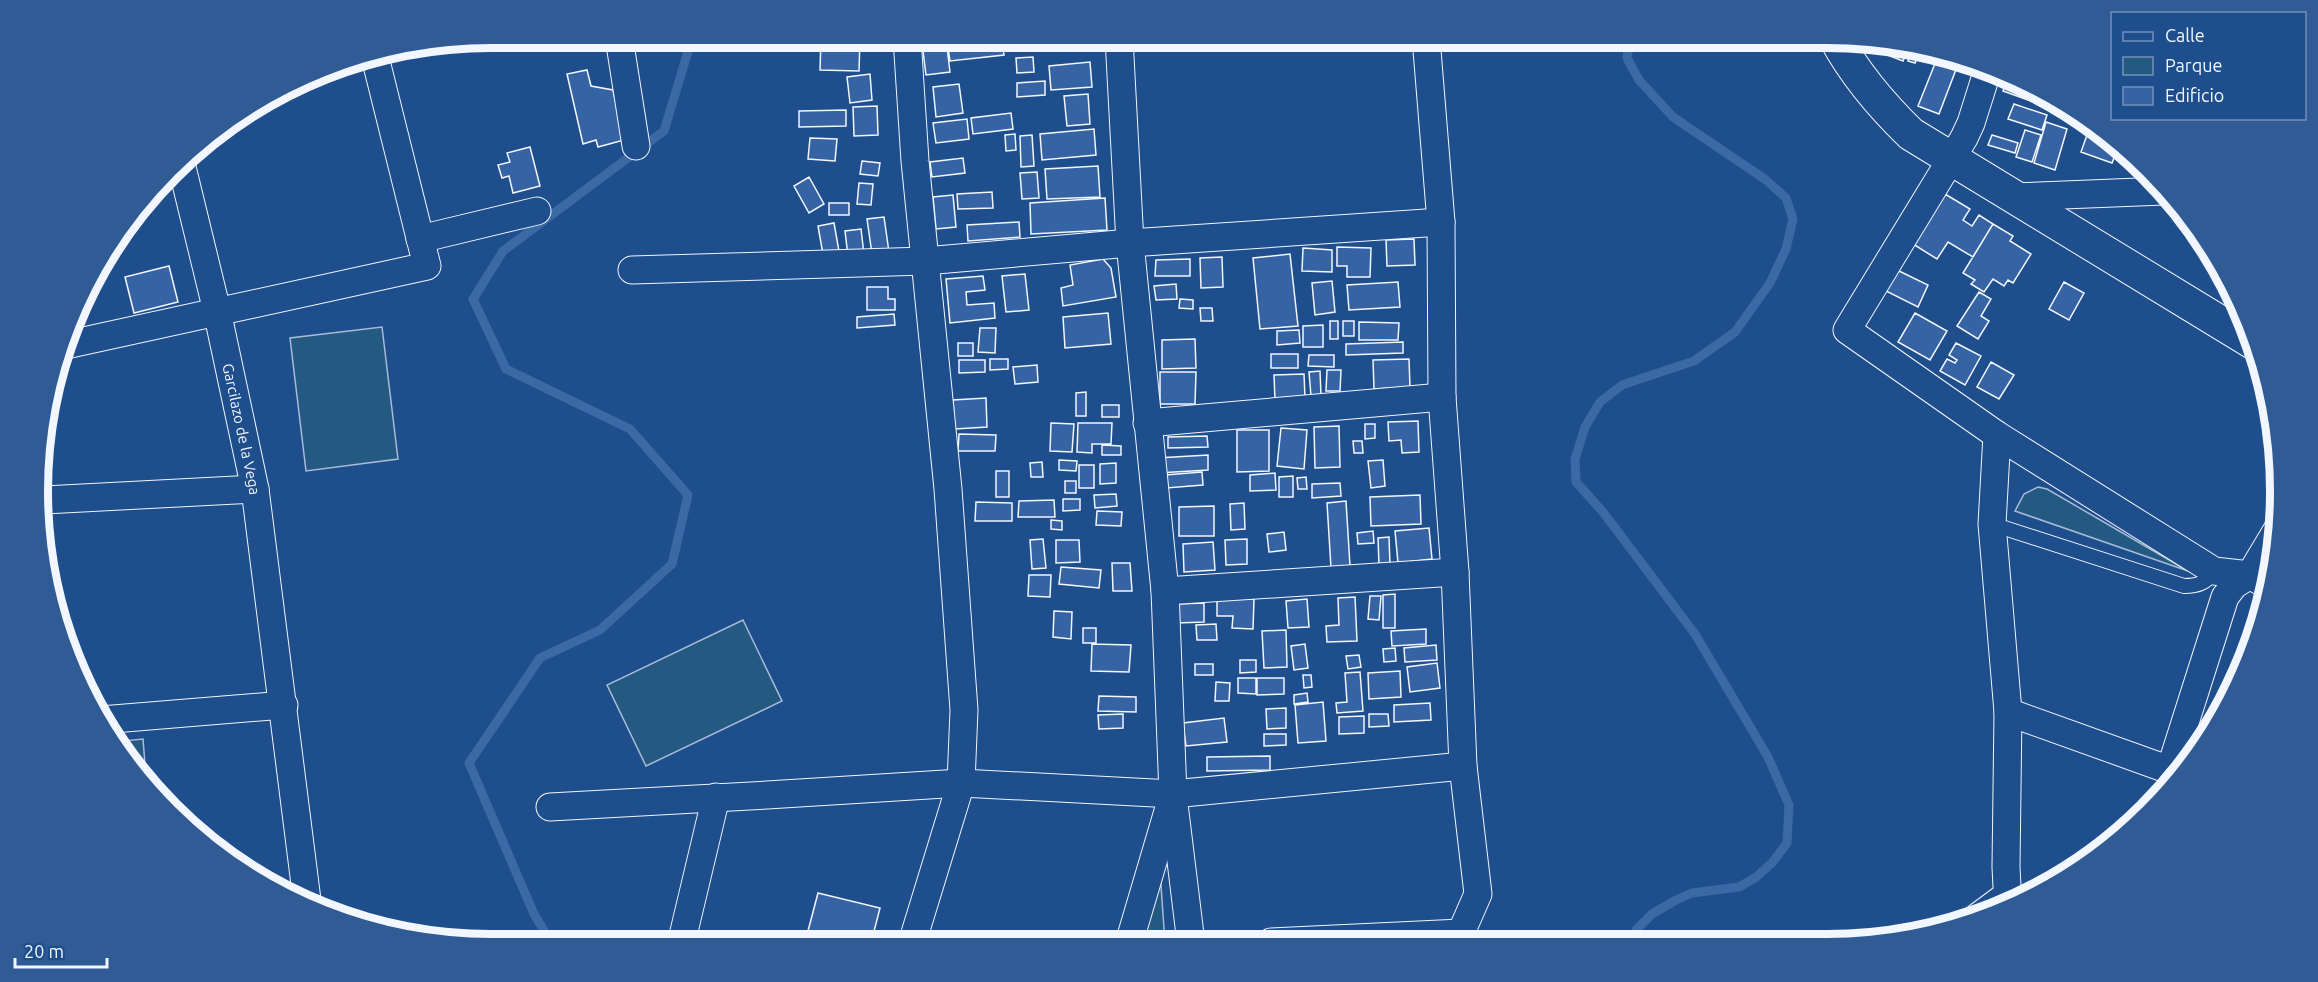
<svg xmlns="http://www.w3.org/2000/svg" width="2318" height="982" font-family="Ubuntu,sans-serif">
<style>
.green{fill:#245a82;stroke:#a8bbd7;stroke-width:1.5}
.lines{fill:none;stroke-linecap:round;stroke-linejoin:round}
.stream{stroke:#3b69a3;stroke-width:9}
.building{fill:#3563a3;stroke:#f2f6ff;stroke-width:1.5}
.lane-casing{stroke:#f2f6ff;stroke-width:16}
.street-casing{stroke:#f2f6ff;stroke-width:29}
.secondary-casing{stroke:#f2f6ff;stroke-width:35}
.lane{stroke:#1f4e8c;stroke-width:14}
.street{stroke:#1f4e8c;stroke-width:27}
.secondary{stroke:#1f4e8c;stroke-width:33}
.labels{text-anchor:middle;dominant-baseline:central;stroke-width:4.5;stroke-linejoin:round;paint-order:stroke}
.street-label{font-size:15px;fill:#f2f6ff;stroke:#1f4e8c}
.rim{fill:none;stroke:#f2f6ff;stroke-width:8}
</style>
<rect width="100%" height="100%" fill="#1f4e8c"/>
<path class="green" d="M382,327L398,459L306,471L290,338Z
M2038,487L2047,489L2188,571L2015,511L2024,494Z
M2253,618L2260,621L2257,636L2224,702L2216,697Z
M743,620L782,701L646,766L607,685Z
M143,739L146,777L113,742Z
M1160,871L1165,943H1139Z"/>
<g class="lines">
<path class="stream" d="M1631,38L1627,58L1639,80L1673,117L1766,180L1786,198L1793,219L1786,249L1770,283L1735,332L1694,361L1622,385L1600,402L1585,427L1575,459L1576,482L1603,512L1695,634L1768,757L1789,805L1787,843L1772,863L1755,878L1739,887L1692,893L1676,900L1652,914L1636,930L1631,941
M552,944L534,914L469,763L540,658L600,630L672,564L688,495L630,429L506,369L473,299L503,251L664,131L692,38"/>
</g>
<path class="building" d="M821,38L860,39L859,71L820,70Z
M920,38H958V41L921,46Z
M1014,38H1034L1033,51L1013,50Z
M1002,41L1004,55L950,61L948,48Z
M947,47L950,72L926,75L923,51Z
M1887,47L1907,51L1903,61L1885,54Z
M1911,51L1919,53L1915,63L1908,61Z
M1938,56L1960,59L1939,114L1918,106Z
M1033,57L1034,72L1017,73L1016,58Z
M1090,62L1092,87L1051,90L1049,66Z
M587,70L591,86L613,90L624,140L598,147L596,140L583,144L567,74Z
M870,74L872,100L850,103L847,77Z
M2008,77L2035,90L2031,101L2003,91Z
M1045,81V95L1017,97V83Z
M959,84L963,113L936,117L933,87Z
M1088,94L1090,124L1067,126L1064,96Z
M2014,104L2047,115L2042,130L2008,119Z
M877,106L878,135L854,136L853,107Z
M846,110V126L799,127V111Z
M1011,113L1013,129L973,134L971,118Z
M967,119L969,139L936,143L933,123Z
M2046,122L2067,129L2055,170L2034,163Z
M1094,129L1096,155L1042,160L1040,134Z
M2025,130L2041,135L2032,162L2016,157Z
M2088,132L2119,145L2112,163L2081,152Z
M1015,134L1016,150L1006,151L1005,135Z
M1032,135L1034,166L1021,167L1020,136Z
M1992,135L2018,143L2015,153L1988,145Z
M810,138L837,139L835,161L808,159Z
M530,147L540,186L513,193L509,176L502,178L498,165L510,162L507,153Z
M963,158L965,173L932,177L930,162Z
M862,161L880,163L878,176L860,174Z
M1098,166L1100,197L1047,199L1045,169Z
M1037,172L1039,198L1022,199L1020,173Z
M809,177L824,204L809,213L794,186Z
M859,183L873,184L871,205L857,204Z
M992,192L993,208L958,209L957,194Z
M1945,194L1970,209L1963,220L1972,226L1979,215L1993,224L1973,257L1948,242L1937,259L1913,244Z
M953,195L956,227L936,229L933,197Z
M1105,198L1107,230L1031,234L1030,203Z
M829,203H849V215H829Z
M884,217L889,252L872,254L867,219Z
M1019,222L1020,237L968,241L967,225Z
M834,223L840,257L824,260L818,226Z
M1993,224L2013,236L2010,241L2031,254L2013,283L2008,280L2004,286L1993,279L1984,292L1971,284L1975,280L1963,273Z
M861,229L864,254L848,256L845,231Z
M1414,239L1415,265L1387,266L1386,240Z
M1337,247L1371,248L1370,277H1347V266H1337Z
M1303,248L1332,250V272L1302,271Z
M1290,254L1298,326L1260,329L1253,258Z
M1222,257L1223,287L1201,288L1200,258Z
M1103,259L1111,268L1116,297L1063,306L1061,288L1073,285L1070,265Z
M1190,259V276H1155L1156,260Z
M169,266L178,302L134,313L125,277Z
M1897,270L1928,285L1918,307L1886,291Z
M1025,274L1029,310L1006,312L1002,276Z
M983,276L985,290L966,292L967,305L994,303L995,318L950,323L946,279Z
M1332,281L1335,312L1315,315L1312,283Z
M1398,282L1400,307L1349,310L1347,285Z
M2064,282L2084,293L2069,320L2049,309Z
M1176,284L1177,299L1156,300L1154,286Z
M867,287H888V299H895V310H867Z
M1979,292L1991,299L1981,316L1989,321L1978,339L1957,326Z
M1180,299L1193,300V309L1179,308Z
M1200,308H1212L1213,321H1201Z
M1108,313L1111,344L1065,348L1063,317Z
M1915,313L1947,331L1930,360L1898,342Z
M894,314L895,325L857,328V317Z
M1330,321H1338V339H1330Z
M1343,321H1354V336H1343Z
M1359,322L1399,323L1398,340H1359Z
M1323,325V347H1303V326Z
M980,328H996L995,353L978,352Z
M1299,330L1300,343L1277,345V331Z
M1195,339L1196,368L1162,369V340Z
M1403,342V353L1346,355V344Z
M958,343H973V356H958Z
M1956,343L1981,356L1965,385L1940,371L1947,359L1955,363L1957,360L1949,355Z
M1271,354H1298V368H1271Z
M1309,355H1334V367L1308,366Z
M990,359H1008V369L990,370Z
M1409,359L1410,387L1374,389L1373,360Z
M959,360H985V372L959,373Z
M1991,362L2014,375L1999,399L1977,387Z
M1037,365L1038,382L1015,384L1013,367Z
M1327,370H1341L1340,391H1326Z
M1320,371L1321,396H1311L1309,372Z
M1160,372H1196L1195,404H1160Z
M1304,374L1305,398L1275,400L1274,375Z
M1086,392V416H1076V393Z
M986,398L987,427L955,429L953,400Z
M1102,405H1119V417H1102Z
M1418,421L1419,452L1402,453L1401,440L1389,441L1388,422Z
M1051,423L1074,424L1072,452L1050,451Z
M1078,423H1112L1111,444H1092V453L1077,452Z
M1365,424H1375V438L1365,439Z
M1339,426L1340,467L1315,468L1314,427Z
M1281,428L1307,430L1304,469L1277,466Z
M1237,430H1269V471L1237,472Z
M959,434L996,435L995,451H958Z
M1207,436L1208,447L1168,448V437Z
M1353,441H1362L1363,453H1354Z
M1102,445L1121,446V455H1102Z
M1208,455V470L1158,473L1157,458Z
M1059,460L1077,461L1076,471L1059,470Z
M1383,460L1385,486L1371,488L1368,461Z
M1042,462L1043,477H1031L1030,463Z
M1116,463V483L1100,484V464Z
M1079,465H1094V488H1079Z
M996,471H1009V497H996Z
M1202,472L1203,485L1166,488L1165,475Z
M1275,473L1276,490L1250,491V475Z
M1293,476V497H1279V477Z
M1306,477L1307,489H1298L1297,478Z
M1065,481H1076V493H1065Z
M1340,483L1341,496L1312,498V484Z
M1116,494L1117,506L1095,508L1094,495Z
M1420,495L1421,524L1371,526L1370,497Z
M1063,499H1080V510L1063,511Z
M1054,500L1055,517H1018L1019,501Z
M1346,501L1350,566L1331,568L1327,503Z
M976,502L1012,503V521H975Z
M1244,503L1245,529L1231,530L1230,504Z
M1214,506V536H1179V507Z
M1097,511L1122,512L1121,526L1096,525Z
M1051,520L1062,521V530L1051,529Z
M1429,528L1432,559L1398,563L1395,531Z
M1373,531L1374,543L1358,544L1357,533Z
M1284,532L1286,550L1269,552L1267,534Z
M1389,537L1390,565H1379L1378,538Z
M1043,539L1046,568L1032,569L1030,540Z
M1247,539V564L1226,565L1225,540Z
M1056,540H1079L1080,562L1056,563Z
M1213,542L1215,570L1184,572L1183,544Z
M1112,563H1130L1132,591H1113Z
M1061,567L1101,570L1099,588L1059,584Z
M1029,575H1051L1050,597L1028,596Z
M1395,594V628H1383V595Z
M1370,596H1381L1379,620L1368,619Z
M1355,597L1357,641L1327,642L1326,626L1339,625L1338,598Z
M1217,598L1254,599L1253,629L1232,628L1233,616H1217Z
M1307,599L1309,627L1288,628L1286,601Z
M1204,603V622L1177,623V604Z
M1054,611L1072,612L1071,639L1053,637Z
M1216,624L1217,640H1197L1196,625Z
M1083,628H1096V643H1083Z
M1426,629V644L1392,646L1391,631Z
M1286,630L1287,667L1264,668L1262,631Z
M1092,644L1131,645L1129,672L1091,671Z
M1305,644L1308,668L1294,670L1291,646Z
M1436,645L1437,660L1405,662L1404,648Z
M1395,648L1396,661L1384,662L1383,649Z
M1359,655L1361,667L1348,669L1346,656Z
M1240,660H1256V672L1240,673Z
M1437,663L1440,688L1410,692L1407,667Z
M1195,664H1213V675H1195Z
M1400,671L1401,697L1369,699L1368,673Z
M1360,672L1363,711L1337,713L1336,703L1347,702L1345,673Z
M1303,675H1311L1312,687L1304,688Z
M1238,678H1256V694L1238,693Z
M1257,678H1284V694L1257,695Z
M1216,682L1230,683L1229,701H1215Z
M1307,693L1308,702L1294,704V695Z
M1099,696L1136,697V712L1098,711Z
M1323,702L1326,741L1298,743L1295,705Z
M1430,703L1431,720L1394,722V705Z
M1286,708V728L1267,729L1266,709Z
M1123,714V728L1099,729L1098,715Z
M1369,714H1388L1389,726L1369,727Z
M1364,716V733L1339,734V717Z
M1224,718L1227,742L1186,746L1183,723Z
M1264,734H1286V745L1264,746Z
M1270,756V770L1207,771V757Z
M818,893L880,908L871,943H856L808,931Z"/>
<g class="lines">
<g class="lane-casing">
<path id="lane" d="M1992,524L2184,586C2198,586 2206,583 2214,571
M1968,916L2007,887"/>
</g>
<g class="street-casing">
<g id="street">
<path d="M619,38L636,146"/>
<path d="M907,38L915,161L948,489L964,710L961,783L912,943"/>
<path d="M1119,38L1130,243L1165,591L1173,794L1129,943"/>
<path d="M1426,38L1441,222L1442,397L1455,572L1463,766L1478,894L1457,942"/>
<path d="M1988,69L1971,123L1964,138L1847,330L1997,435L2214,571L2250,575L2268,586"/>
<path id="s1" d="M181,163L217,311L255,489L307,900"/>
<path d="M2013,197L2164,191"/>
<path d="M420,239L537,211"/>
<path d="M632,270L925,261L1130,243L1441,222"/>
<path d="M61,346L427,266L375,57"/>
<path d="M1147,423L1442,397"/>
<path d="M1997,435L1992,524L2008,712L2006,867L2007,887L2012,902"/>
<path d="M44,500L255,489"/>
<path d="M1165,591L1455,572"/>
<path d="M2008,712L2178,773"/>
<path d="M101,720L284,705"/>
<path d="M2170,770L2225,597L2234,585L2250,575L2277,530"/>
<path d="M1174,804L1191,943"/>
<path d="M550,807L767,795L961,783L1173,794L1463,766"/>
<path d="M1271,942L1461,933"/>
<path d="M681,944L716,797"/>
</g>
</g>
<g class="secondary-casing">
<path id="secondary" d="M1836,39C1856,76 1881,105 1911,134L2254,343"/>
</g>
<use href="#lane" class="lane"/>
<use href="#street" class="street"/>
<use href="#secondary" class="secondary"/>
</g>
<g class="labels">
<g class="street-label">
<text stroke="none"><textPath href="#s1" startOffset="273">Garcilazo de la Vega</textPath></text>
</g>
</g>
<path d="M0 0H2318V982H0ZM491 48H1827A443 443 0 0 1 2270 491V491A443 443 0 0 1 1827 934H491A443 443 0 0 1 48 491V491A443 443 0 0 1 491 48Z" fill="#305b95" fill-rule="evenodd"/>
<path class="rim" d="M491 48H1827A443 443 0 0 1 2270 491V491A443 443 0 0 1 1827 934H491A443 443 0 0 1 48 491V491A443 443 0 0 1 491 48Z"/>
<rect x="2111" y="12" width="195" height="108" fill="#1f4e8c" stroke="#7391ba" stroke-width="1.5"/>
<rect x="2123" y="32" width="30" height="9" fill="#1f4e8c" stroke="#7391ba" stroke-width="1.5"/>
<text x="2165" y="42" font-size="18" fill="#f2f6ff">Calle</text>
<rect x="2123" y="57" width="30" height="18" fill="#245a82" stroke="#7391ba" stroke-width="1.5"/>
<text x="2165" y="72" font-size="18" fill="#f2f6ff">Parque</text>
<rect x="2123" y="87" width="30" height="18" fill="#3563a3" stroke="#7391ba" stroke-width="1.5"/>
<text x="2165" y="102" font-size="18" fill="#f2f6ff">Edificio</text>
<path d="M15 958v9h92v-9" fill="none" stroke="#f2f6ff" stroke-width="3"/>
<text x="24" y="958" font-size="18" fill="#f2f6ff" stroke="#1f4e8c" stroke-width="4.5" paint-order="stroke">20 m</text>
</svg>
